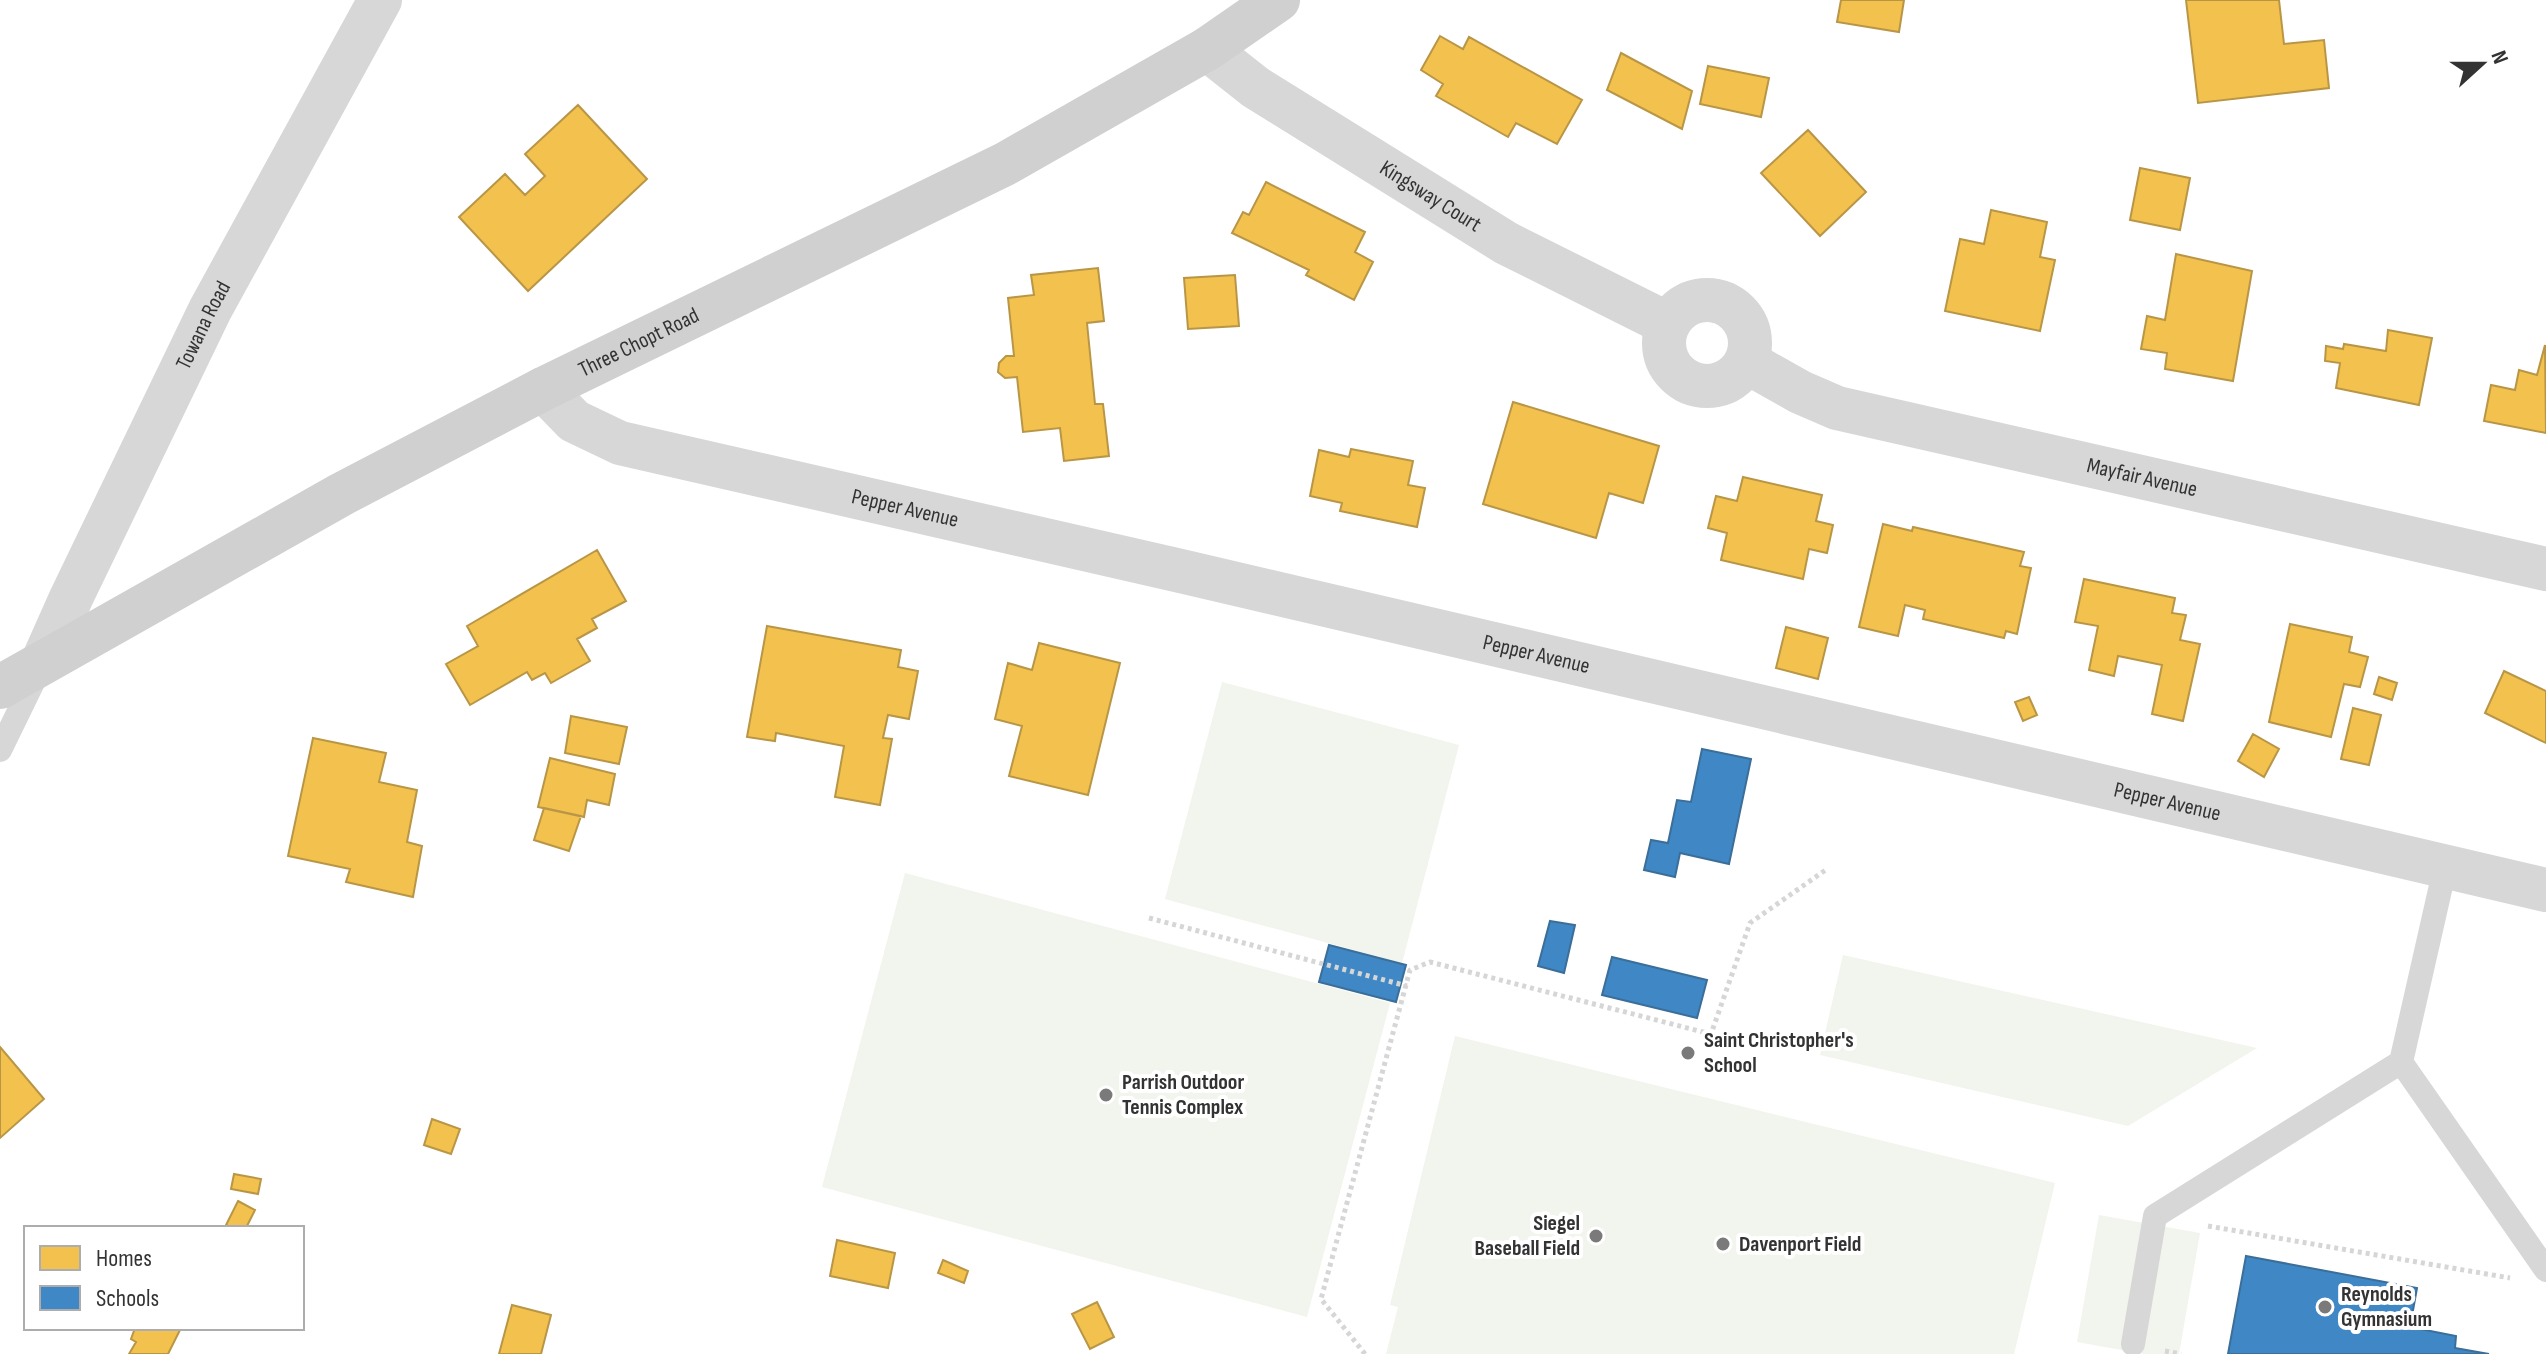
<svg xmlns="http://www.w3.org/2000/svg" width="2546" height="1354" font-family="'Sofia Sans Condensed',sans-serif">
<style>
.green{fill:#f1f5ed}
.homes{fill:#f2c14e;stroke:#b99646;stroke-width:2}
.schools{fill:#3f88c5;stroke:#3b6e99;stroke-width:2}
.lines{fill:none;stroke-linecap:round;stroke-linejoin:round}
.path{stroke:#d6d6d6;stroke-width:5;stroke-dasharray:4 4;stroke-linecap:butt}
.service{stroke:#d7d7d7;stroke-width:24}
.minor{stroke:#d7d7d7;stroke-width:44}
.secondary{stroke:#d0d0d0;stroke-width:44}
.poi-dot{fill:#7a7a7a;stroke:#fff;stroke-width:3}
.labels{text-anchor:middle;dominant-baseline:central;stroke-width:8;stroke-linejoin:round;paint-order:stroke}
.street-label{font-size:22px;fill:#333;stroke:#fff}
.poi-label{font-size:22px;font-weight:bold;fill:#333;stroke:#fff;text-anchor:start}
</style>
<rect width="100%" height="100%" fill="#fff"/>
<path class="green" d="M1222,682L1459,745L1402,963L1165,899Z
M905,873L1390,1003L1307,1317L822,1187Z
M1843,955L2257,1048L2128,1126L1820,1055Z
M1455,1036L2055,1183L2014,1354H1386L1398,1307L1390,1305Z
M2099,1215L2200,1233L2179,1354H2144L2077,1342Z"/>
<path class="homes" d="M1841,0H1904L1899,32L1837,22Z
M2186,0H2279L2284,44L2324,40L2329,88L2198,103Z
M1440,36L1463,49L1469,37L1582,100L1557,144L1516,123L1508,137L1436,96L1443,84L1421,70Z
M1621,53L1692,91L1682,129L1607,90Z
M1708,66L1769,78L1761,117L1700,104Z
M578,105L647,179L528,291L459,217L505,174L525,195L545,176L525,154Z
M1808,130L1866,192L1820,236L1761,173Z
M2140,168L2190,178L2180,230L2130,220Z
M1266,182L1365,232L1355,252L1373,262L1354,300L1306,275L1309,270L1232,233L1243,212L1249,215Z
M1991,210L2047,222L2040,257L2055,260L2040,331L1945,311L1960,239L1984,244Z
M2176,254L2252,271L2233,381L2165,369L2167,353L2141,349L2147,316L2165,320Z
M1098,268L1104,321L1087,323L1095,404H1103L1109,456L1064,461L1060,428L1023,432L1017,377L1005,378L998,372L999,363L1006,356H1014L1008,298L1034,295L1031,275Z
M1235,275L1239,326L1188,329L1184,278Z
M2388,330L2432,338L2419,405L2336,388L2340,363L2325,361L2326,346L2343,349L2344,344L2386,351Z
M2545,345L2546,433L2484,421L2491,385L2515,390L2519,370L2537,375Z
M1513,402L1659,446L1643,503L1609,493L1596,538L1483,504Z
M1351,449L1413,461L1408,485L1425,488L1417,527L1340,511L1342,503L1310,496L1319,450L1349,457Z
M1743,477L1822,495L1816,521L1833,525L1827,553L1809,549L1803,579L1721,560L1727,533L1708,528L1716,496L1737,501Z
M1883,524L1912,531L1913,527L2024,552L2020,566L2031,568L2017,634L2006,631L2004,638L1923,619L1925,610L1905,605L1898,636L1859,627Z
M597,550L626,601L592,619L597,628L577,639L590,661L551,683L545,673L532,680L527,672L470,705L446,664L478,646L467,626Z
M2084,579L2175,598L2172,613L2186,615L2180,640L2200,644L2183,721L2152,714L2162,665L2118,656L2114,676L2089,670L2098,626L2075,622Z
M2290,624L2352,637L2349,652L2368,657L2360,687L2344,684L2331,737L2269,722Z
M767,626L901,650L898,667L918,671L909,719L888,715L883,738L892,739L880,805L835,797L844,746L776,733L775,741L747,737Z
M1786,627L1828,638L1818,679L1776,668Z
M1039,643L1120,663L1088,795L1009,776L1022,726L995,719L1008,663L1032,670Z
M2504,671L2546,691V743L2485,713Z
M2379,677L2397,683L2392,700L2374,694Z
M2029,697L2037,715L2023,721L2015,702Z
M2353,708L2381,715L2369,765L2341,759Z
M571,716L627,727L619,764L565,753Z
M2253,734L2279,749L2264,777L2238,761Z
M313,738L386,753L379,782L417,790L407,842L422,846L413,897L346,882L350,869L288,856Z
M550,758L615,774L609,805L587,800L584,817L538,807Z
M544,808L581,816L569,851L534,840Z
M0,1047L44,1099L0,1138Z
M432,1119L460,1129L451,1154L424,1145Z
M234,1174L261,1179L258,1194L231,1189Z
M238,1201L255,1210L246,1228H233L226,1225Z
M837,1240L895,1253L888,1288L830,1276Z
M943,1260L968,1271L964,1283L938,1273Z
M1097,1302L1114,1337L1090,1349L1072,1314Z
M512,1305L551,1315L541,1354H499Z
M135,1328H181L168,1354H129L136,1342L131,1339Z"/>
<path class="schools" d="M1702,749L1751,759L1729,864L1680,853L1675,877L1644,870L1651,840L1668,843L1677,800L1691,802Z
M1550,921L1575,925L1564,973L1538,966Z
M1329,945L1406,965L1396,1002L1319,982Z
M1612,957L1707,980L1697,1018L1602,995Z
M2246,1256L2417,1288L2410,1327L2456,1336L2455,1348L2489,1354H2228Z"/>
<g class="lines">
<path class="path" d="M1149,918L1407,986
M2208,1226L2510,1278
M2165,1351L2181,1354
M1365,1354L1321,1299L1410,970L1430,962L1711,1034L1750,923L1827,869"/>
<path class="service" d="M0,750L41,666
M2445,868L2401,1062L2546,1270
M2133,1344L2155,1216L2401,1062"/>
<g class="minor">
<path id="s1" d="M1207,49L1255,87L1506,243L1668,324"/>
<circle cx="1707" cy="343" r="43"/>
<path id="s2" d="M1747,362L1800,392L1837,408L2546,569"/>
<path id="s3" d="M543,389L574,421L620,443L1185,572L2546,890"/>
<path id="s4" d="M43,661L71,598L210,310L380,0"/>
</g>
<path class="secondary" id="s5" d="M0,687L342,494L543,389L1005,164L1207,49L1278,0"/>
</g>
<g class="poi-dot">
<circle cx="1688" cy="1053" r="8"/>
<circle cx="1106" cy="1095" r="8"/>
<circle cx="1596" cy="1236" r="8"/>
<circle cx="1723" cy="1244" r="8"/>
<circle cx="2325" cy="1307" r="8"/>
</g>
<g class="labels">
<g class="street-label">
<text stroke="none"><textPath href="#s1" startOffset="268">Kingsway Court</textPath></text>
<text stroke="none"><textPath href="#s4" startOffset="372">Towana Road</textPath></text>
<text stroke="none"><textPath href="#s5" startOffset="726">Three Chopt Road</textPath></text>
<text stroke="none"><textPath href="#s2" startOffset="414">Mayfair Avenue</textPath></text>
<text stroke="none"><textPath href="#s3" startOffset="388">Pepper Avenue</textPath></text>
<text stroke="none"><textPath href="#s3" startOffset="1036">Pepper Avenue</textPath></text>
<text stroke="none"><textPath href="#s3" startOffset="1684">Pepper Avenue</textPath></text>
</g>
<g class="poi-label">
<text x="1704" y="1040">Saint Christopher's<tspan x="1704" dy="25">School</tspan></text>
<text x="1122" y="1082">Parrish Outdoor<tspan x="1122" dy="25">Tennis Complex</tspan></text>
<text x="1580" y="1223" text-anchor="end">Siegel<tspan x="1580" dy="25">Baseball Field</tspan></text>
<text x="1739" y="1244">Davenport Field</text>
<text x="2341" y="1294">Reynolds<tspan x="2341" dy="25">Gymnasium</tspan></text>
</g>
</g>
<rect x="24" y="1226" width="280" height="104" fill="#ffffff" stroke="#adadad" stroke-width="2"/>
<rect x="40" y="1246" width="40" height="24" fill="#f2c14e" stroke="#adadad" stroke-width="2"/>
<text x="96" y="1266" font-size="24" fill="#333333">Homes</text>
<rect x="40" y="1286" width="40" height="24" fill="#3f88c5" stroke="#adadad" stroke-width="2"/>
<text x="96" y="1306" font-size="24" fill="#333333">Schools</text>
<g transform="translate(2482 64) rotate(69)" stroke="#ffffff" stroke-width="6" paint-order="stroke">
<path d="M0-6L14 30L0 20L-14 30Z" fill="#333333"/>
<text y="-12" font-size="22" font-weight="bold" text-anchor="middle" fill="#333333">N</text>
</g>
</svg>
